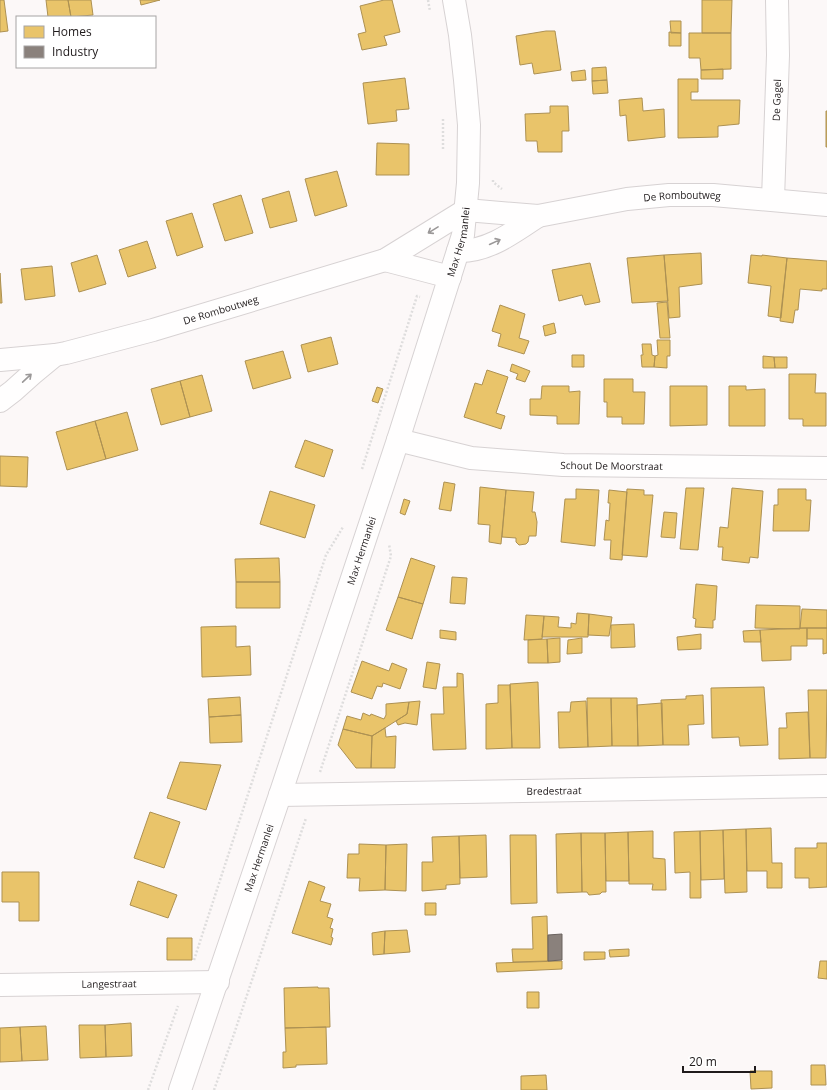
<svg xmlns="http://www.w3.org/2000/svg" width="827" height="1090" font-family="'Open Sans',sans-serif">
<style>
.homes{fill:#e9c46a;stroke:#ad9153}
.industry{fill:#8a817c;stroke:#6a625f}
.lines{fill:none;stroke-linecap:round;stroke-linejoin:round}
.minor-casing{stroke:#d7d2d3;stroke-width:24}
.path{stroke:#dedddd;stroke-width:2.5;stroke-dasharray:2 2;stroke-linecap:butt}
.minor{stroke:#fffefe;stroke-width:22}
.oneway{stroke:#9b9898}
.labels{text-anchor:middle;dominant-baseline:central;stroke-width:4;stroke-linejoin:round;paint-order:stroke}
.street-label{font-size:10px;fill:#201b1c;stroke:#fff}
</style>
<rect width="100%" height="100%" fill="#fcf8f8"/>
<path class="homes" d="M0,0H4L8,31L0,32Z
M46,0H68L71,17H48Z
M68,0H91L93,15L71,17Z
M140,0H160L141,5Z
M384,0H392L400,32L384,36L387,45L362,50L358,34L366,32L360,6Z
M702,0H732L731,33H702Z
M670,21H681V33H671Z
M546,31H555L561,70L534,74L532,63L520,65L516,36Z
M669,32L681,33V46H669Z
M689,33H731V69L701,70L700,58H689Z
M606,67L607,80L592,81V68Z
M723,69V79H701V70Z
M585,70L586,80L572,81L571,72Z
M405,78L409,109L396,110L397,121L368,124L363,83Z
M678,79H698V92H691V100H740L739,124L718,126V137L678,138Z
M607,80L608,93L593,94L592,81Z
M642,98L643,111L664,109L665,137L628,141L626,115L620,116L619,100Z
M550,106H568L569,131H562V152H538L537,141H526L525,114L550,113Z
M826,111H827V147H826Z
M377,143L409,144V175H376Z
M337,171L347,206L315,216L305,179Z
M289,191L297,221L270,228L262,199Z
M241,195L253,233L225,241L213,204Z
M192,213L203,247L177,256L166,221Z
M147,241L156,268L128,277L119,250Z
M701,253L702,284L679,287L680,317L669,318L664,255Z
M97,255L106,284L79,292L71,263Z
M664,255L668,301L632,303L627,258Z
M751,255L762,256V255L787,258L781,318L768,316L771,286L748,283Z
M787,258L827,261V289H822V291L800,289L798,310H795L793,323L780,321Z
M590,263L600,302L585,305L582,295L559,301L552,270Z
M52,266L55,296L25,300L21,269Z
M0,273L2,303H0Z
M667,302L670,338H660L657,303Z
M500,305L525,314L519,338L529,341L524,354L498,346L501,334L492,331Z
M554,323L556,333L545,336L543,326Z
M331,337L338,364L308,372L301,345Z
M657,340H670V356H667V368L654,367L655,356L658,355Z
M642,344H651L652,355L655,356L654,367H642L641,355H643Z
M283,351L291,378L253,389L245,361Z
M572,355H584V367H572Z
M763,356L774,357L775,368H763Z
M774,357H787V368H775Z
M512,364L530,371L525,382L516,379L518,374L510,371Z
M487,370L508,377L496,413L505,416L501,429L464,417L475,383L482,385Z
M789,374H816L815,393H826V426H803V419H789Z
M202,375L212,411L190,417L180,381Z
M604,379H633V392H645L644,424H622V417H607V402H604Z
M180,381L190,417L161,425L151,389Z
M542,386H569V392L580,391L579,424H557V416L530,415V399H541Z
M670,386H707V425L670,426Z
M729,386H746V390L765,389V426H729Z
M377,387L383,389L378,403L372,401Z
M127,412L138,450L106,459L95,421Z
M95,421L106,459L67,470L56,432Z
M305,440L333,450L324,477L295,467Z
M0,456L28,457L27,487L0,486Z
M444,482L455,484L451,511L439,509Z
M480,487L506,490L501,544L489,542L490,525L478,524Z
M686,488H704L698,550L680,549Z
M732,488L763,491L758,558L750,557L749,563L722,560L723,547H718L720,527L728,528Z
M576,489L599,490L595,546L561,542L565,499H576Z
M627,489L644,490V495H653L647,557L622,555Z
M778,489H806V500H811L809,531H773L774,505H778Z
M506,490L534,492L532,512H535L537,522L536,536H529L528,542L526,544L519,545L516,542V538L502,537Z
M609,490L627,492L622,560L610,559L611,540H604L606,520L609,521L610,503H608Z
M270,491L315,505L305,538L260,524Z
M404,499L410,501L405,515L400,513Z
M664,512L677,513L675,538L661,537Z
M279,558L280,582H236L235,559Z
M411,558L435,566L423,604L398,597Z
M452,577L467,578L465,604L450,603Z
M236,582H280V608H236Z
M696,584L717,586L715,620H713V628L695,627L696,619L693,618Z
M398,597L423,604L412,639L386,630Z
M756,605L800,606V629L755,628Z
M802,609L827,610V628H800Z
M577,613L589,614L588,637H542L544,616L559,617L558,627L571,628V623L576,624Z
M589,614L612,617L609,636L588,635Z
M526,615L544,616L542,639L524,640Z
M634,624L635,647L611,648V625Z
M236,626V647L250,646L251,675L202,677L201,627Z
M807,628H827V653L823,654V639H807Z
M807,628V646H791V660L762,661L760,630Z
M440,630L456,632V640L440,638Z
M760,630L761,642H744L743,631Z
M701,634V649L678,650L677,637Z
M560,638V662L548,663L547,639Z
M582,638V653L567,654L568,640Z
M547,639L548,663H528V640Z
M362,661L389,671L392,663L407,669L400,689L383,683L382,687L377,686L372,699L351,692Z
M427,662L440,664L436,689L423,687Z
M457,673L463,674L466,749L433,750L431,714H444L443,687H457Z
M538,682L540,748H512L510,684Z
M498,685H510L512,748L486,749V704L498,703Z
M764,687L768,745L740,746L739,737L712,738L711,688Z
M808,690H827L826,758H810Z
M703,695L704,724L688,725L689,745H663L661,700L686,699V696Z
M240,697L241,715L209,717L208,699Z
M587,698H611L612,746L588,747Z
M611,698H637L638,746H612Z
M420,701L417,725L405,723L398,725L396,721L407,714L409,702Z
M586,701L588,747L559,748L558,712H570L571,702Z
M409,702L407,714L372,736L343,729L347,716L361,720L363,713L370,716L371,714L384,719L386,715V704Z
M662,703L663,745L638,746L637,705Z
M808,712L810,758L779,759V728H787L786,713Z
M241,715L242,742L210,743L209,717Z
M385,728L386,737L396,736L395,768H371L372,736Z
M343,729L372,736L371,768H356L338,745Z
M180,762L221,765L206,810L167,798Z
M150,812L180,822L164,868L134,858Z
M771,828L772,863H782V888H767V871H747L746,829Z
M746,829L747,892L725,893L723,830Z
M723,830L724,879L701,880L700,831Z
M653,831V858L665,859L666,890H652L653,884H629L628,832Z
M700,831L701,898H690V872L675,873L674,832Z
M628,832L629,881H606L605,833Z
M581,833L582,892L557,893L556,834Z
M581,833H605L606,892H602L600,894L589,895L587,892H582Z
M486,835L487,877L460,878L459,836Z
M510,835H536L537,903L511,904Z
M459,836L460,884L446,885V889L422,891V862H433L432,837Z
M817,843H827V887L809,888V878H795V848H817Z
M359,844L386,845L385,890L359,891L360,878H347L348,854H359Z
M407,844L406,891L385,890L386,845Z
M2,872H39V921H19V902H2Z
M138,881L177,895L168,918L130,905Z
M309,881L325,887L320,901L331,904L327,917L333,919L330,928L333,929L331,937L333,938L331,945L292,933Z
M425,903H436V915H425Z
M547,916L548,961L513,962L512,949H533L532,917Z
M407,930L410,952L384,954L385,931Z
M385,931L384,954L373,955L372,933Z
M167,938H192V960H167Z
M629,949V956L610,957L609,950Z
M584,952H605V959L584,960Z
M562,961V969L497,972L496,963Z
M820,961H827V979L818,978Z
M318,987V988H329L330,1027L285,1028L284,988Z
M527,992H539V1008H527Z
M131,1023L132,1056L106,1057L105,1025Z
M79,1025H105L106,1057L80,1058Z
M46,1026L48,1060L22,1061L20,1027Z
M20,1027L22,1061L0,1062V1028Z
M326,1027L327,1064L296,1065V1067L283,1068V1052H286L285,1028Z
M811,1065H825L826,1085H811Z
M750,1071H772V1088L751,1089Z
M546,1075L547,1090H521V1076Z"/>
<path class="industry" d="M562,934V960L548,961V935Z"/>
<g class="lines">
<g class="minor-casing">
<g id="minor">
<path id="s1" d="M773,199L778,55L777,0"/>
<path d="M458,251C488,252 514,232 538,216"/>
<path d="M385,260L450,277"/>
<path id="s2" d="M0,360L55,355L66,353L153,330L385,260L466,210L538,216L627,199L669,195H713L827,205"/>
<path d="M0,401L13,391L32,374L55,355"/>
<path id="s3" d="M398,440L471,458L563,465L827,468"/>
<path id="s4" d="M280,795L827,786"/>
<path id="s5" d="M0,985L218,982"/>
<path id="s6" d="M180,1090L280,795L398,440L463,235L468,183L469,125L465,80L460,35L454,0"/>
</g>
</g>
<path class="path" d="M428,0L430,11
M443,119V150
M493,180V182L502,189
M362,469L417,296L420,297
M320,772L391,556L389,544
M194,960L326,555L343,527
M148,1090L178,1006
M214,1090L234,1034L306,818"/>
<use href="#minor" class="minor"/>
</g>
<defs><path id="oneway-shaft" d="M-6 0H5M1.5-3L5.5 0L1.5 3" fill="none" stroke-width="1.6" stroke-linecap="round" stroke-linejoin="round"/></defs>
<g class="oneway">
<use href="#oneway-shaft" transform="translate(433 230) rotate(148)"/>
<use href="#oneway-shaft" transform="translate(495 242) rotate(-25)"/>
<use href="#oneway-shaft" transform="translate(27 378) rotate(-43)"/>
</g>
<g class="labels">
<g class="street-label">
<text stroke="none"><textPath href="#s1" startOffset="99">De Gagel</textPath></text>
<text stroke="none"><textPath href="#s2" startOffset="712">De Romboutweg</textPath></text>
<text stroke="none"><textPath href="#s6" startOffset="893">Max Hermanlei</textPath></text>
<text stroke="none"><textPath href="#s2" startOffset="227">De Romboutweg</textPath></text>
<text stroke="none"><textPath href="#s3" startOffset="216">Schout De Moorstraat</textPath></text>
<text stroke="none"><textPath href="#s6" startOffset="569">Max Hermanlei</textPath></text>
<text stroke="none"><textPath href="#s4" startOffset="274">Bredestraat</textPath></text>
<text stroke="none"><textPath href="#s6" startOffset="245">Max Hermanlei</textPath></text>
<text stroke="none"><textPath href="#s5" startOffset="109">Langestraat</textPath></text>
</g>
</g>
<rect x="16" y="16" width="140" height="52" fill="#ffffff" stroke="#a6a4a4"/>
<rect x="24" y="26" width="20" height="12" fill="#e9c46a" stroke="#a6a4a4"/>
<text x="52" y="36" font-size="12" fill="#201b1c">Homes</text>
<rect x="24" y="46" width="20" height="12" fill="#8a817c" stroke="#a6a4a4"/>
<text x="52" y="56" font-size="12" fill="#201b1c">Industry</text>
<path d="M683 1066v6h72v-6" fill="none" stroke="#201b1c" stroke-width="2"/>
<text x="689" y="1066" font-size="12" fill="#201b1c" stroke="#ffffff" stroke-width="3" paint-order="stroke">20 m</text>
</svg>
